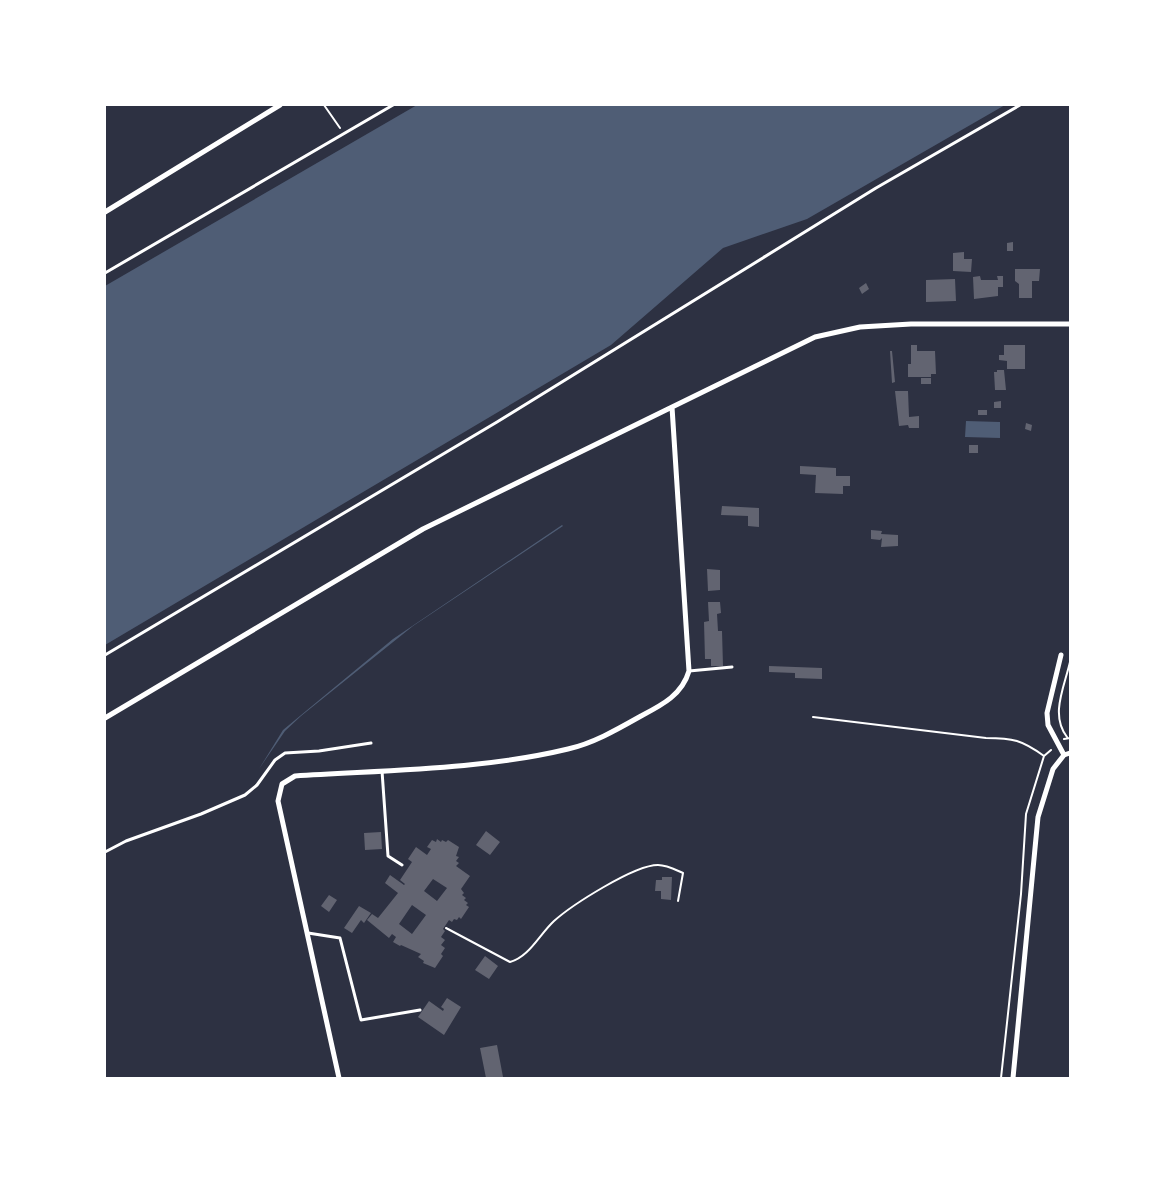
<svg xmlns="http://www.w3.org/2000/svg" width="1175" height="1183" font-family="Mulish,sans-serif">
<style>
.water{fill:#4f5d75}
.building{fill:#626471;fill-rule:evenodd}
.lines{fill:none;stroke-linecap:round;stroke-linejoin:round}
.path{stroke:#fff;stroke-width:2}
.service{stroke:#fff;stroke-width:3}
.minor{stroke:#fff;stroke-width:5}
</style>
<rect width="100%" height="100%" fill="#2d3142"/>
<path class="water" d="M417,105H1005L807,219L723,248L611,345L105,645V286Z
M966,421L1000,422V438L965,437Z
M562,525L563,526L413,626L301,716L285,731L259,769L283,730L393,639Z"/>
<path class="building" d="M1013,242V251H1007V243Z
M964,252V259H972L971,272L953,271V253Z
M1015,269H1040L1039,281H1032V298H1019V284L1015,281Z
M980,276L981,280H998L997,276H1003V287H998V296L974,299L973,277Z
M955,279L956,301L926,302V280Z
M866,283L869,289L862,294L859,288Z
M911,345H917V351H935L936,374H931V377H908V364H911Z
M1004,345H1025V369H1007V361L999,360V355H1004Z
M890,351H892L895,382L892,383Z
M997,370H1004L1006,390H995L994,372H997Z
M921,378H931V384H921Z
M895,391H908L909,417L919,416V428H909L908,425L899,426Z
M1001,401V408H994V402Z
M978,410H987V415H978Z
M1026,423L1032,425L1031,431L1025,429Z
M969,445H978V453H969Z
M800,466L836,468V476H850V486H843V494L815,493L816,475L800,474Z
M722,506L759,508V527L748,526V516L721,515Z
M871,530L882,531L881,534L898,535V546L881,547L882,538L880,540L871,539Z
M707,569L720,570V590L708,591Z
M708,602H720L721,613L717,614L718,631H722L723,666H711V659H705L704,622L709,621Z
M769,666L822,668V679L795,678V673L769,672Z
M486,831L500,842L490,855L476,845Z
M381,832L382,849L365,850L364,833Z
M437,839L441,842L442,840L446,842L448,840L459,847L456,856L459,857L456,861L459,863L456,866L470,876L461,889L464,893L462,895L466,898L464,900L468,903L466,905L469,907L461,919L459,917L457,920L454,919L452,922L449,920L443,929L445,931L441,937L445,940L441,945L445,948L441,954L443,956L435,968L423,963L424,961L418,957L421,954L401,945L400,946L393,942L396,937L392,934L389,938L367,920L372,914L378,918L398,893L385,883L390,875L404,885L405,884L400,880L412,862L408,859L416,847L427,855L431,849L427,847L432,840L436,842ZM433,879L447,888L437,901L424,891ZM412,905L426,915L412,934L399,924Z
M662,877H672L671,900L661,899V891H655L656,880H662Z
M329,895L337,900L329,912L321,906Z
M359,906L371,913L364,923L361,920L352,933L344,928Z
M485,956L498,966L489,979L475,970Z
M447,998L461,1007L444,1035L418,1017L429,1001L443,1011L444,1009L441,1007Z
M497,1045L503,1077L486,1078L480,1048Z"/>
<g class="lines">
<path class="path" d="M324,105L340,128
M813,717L986,738C1013,738 1022,740 1044,756
M1067,737C1050,715 1064,688 1070,662
M1064,739L1070,738
M446,928L510,962C529,957 539,935 554,921C572,905 634,865 658,865C667,865 676,870 683,873L678,901
M1001,1078L1021,894L1026,814L1044,756L1051,750"/>
<path class="service" d="M105,273L393,105
M105,655L497,422L876,188L1020,105
M689,671L732,667
M382,771L388,856L402,865
M105,852L126,841L201,814L245,795L257,785L275,760L285,753L319,751L371,743
M308,933L340,938L361,1020L420,1010"/>
<path class="minor" d="M105,212L280,105
M1061,655L1047,713L1048,725L1064,755
M105,718L423,529L815,337L860,327L911,324H1070
M339,1078L278,801L282,784L295,776C385,770 481,770 568,749C594,743 618,729 641,716C662,705 682,695 689,671L672,407
M1013,1078L1038,817L1053,769L1064,755L1070,753"/>
</g>
<rect width="1175" height="1183" fill="none" stroke="#ffffff" stroke-width="212"/>
</svg>
